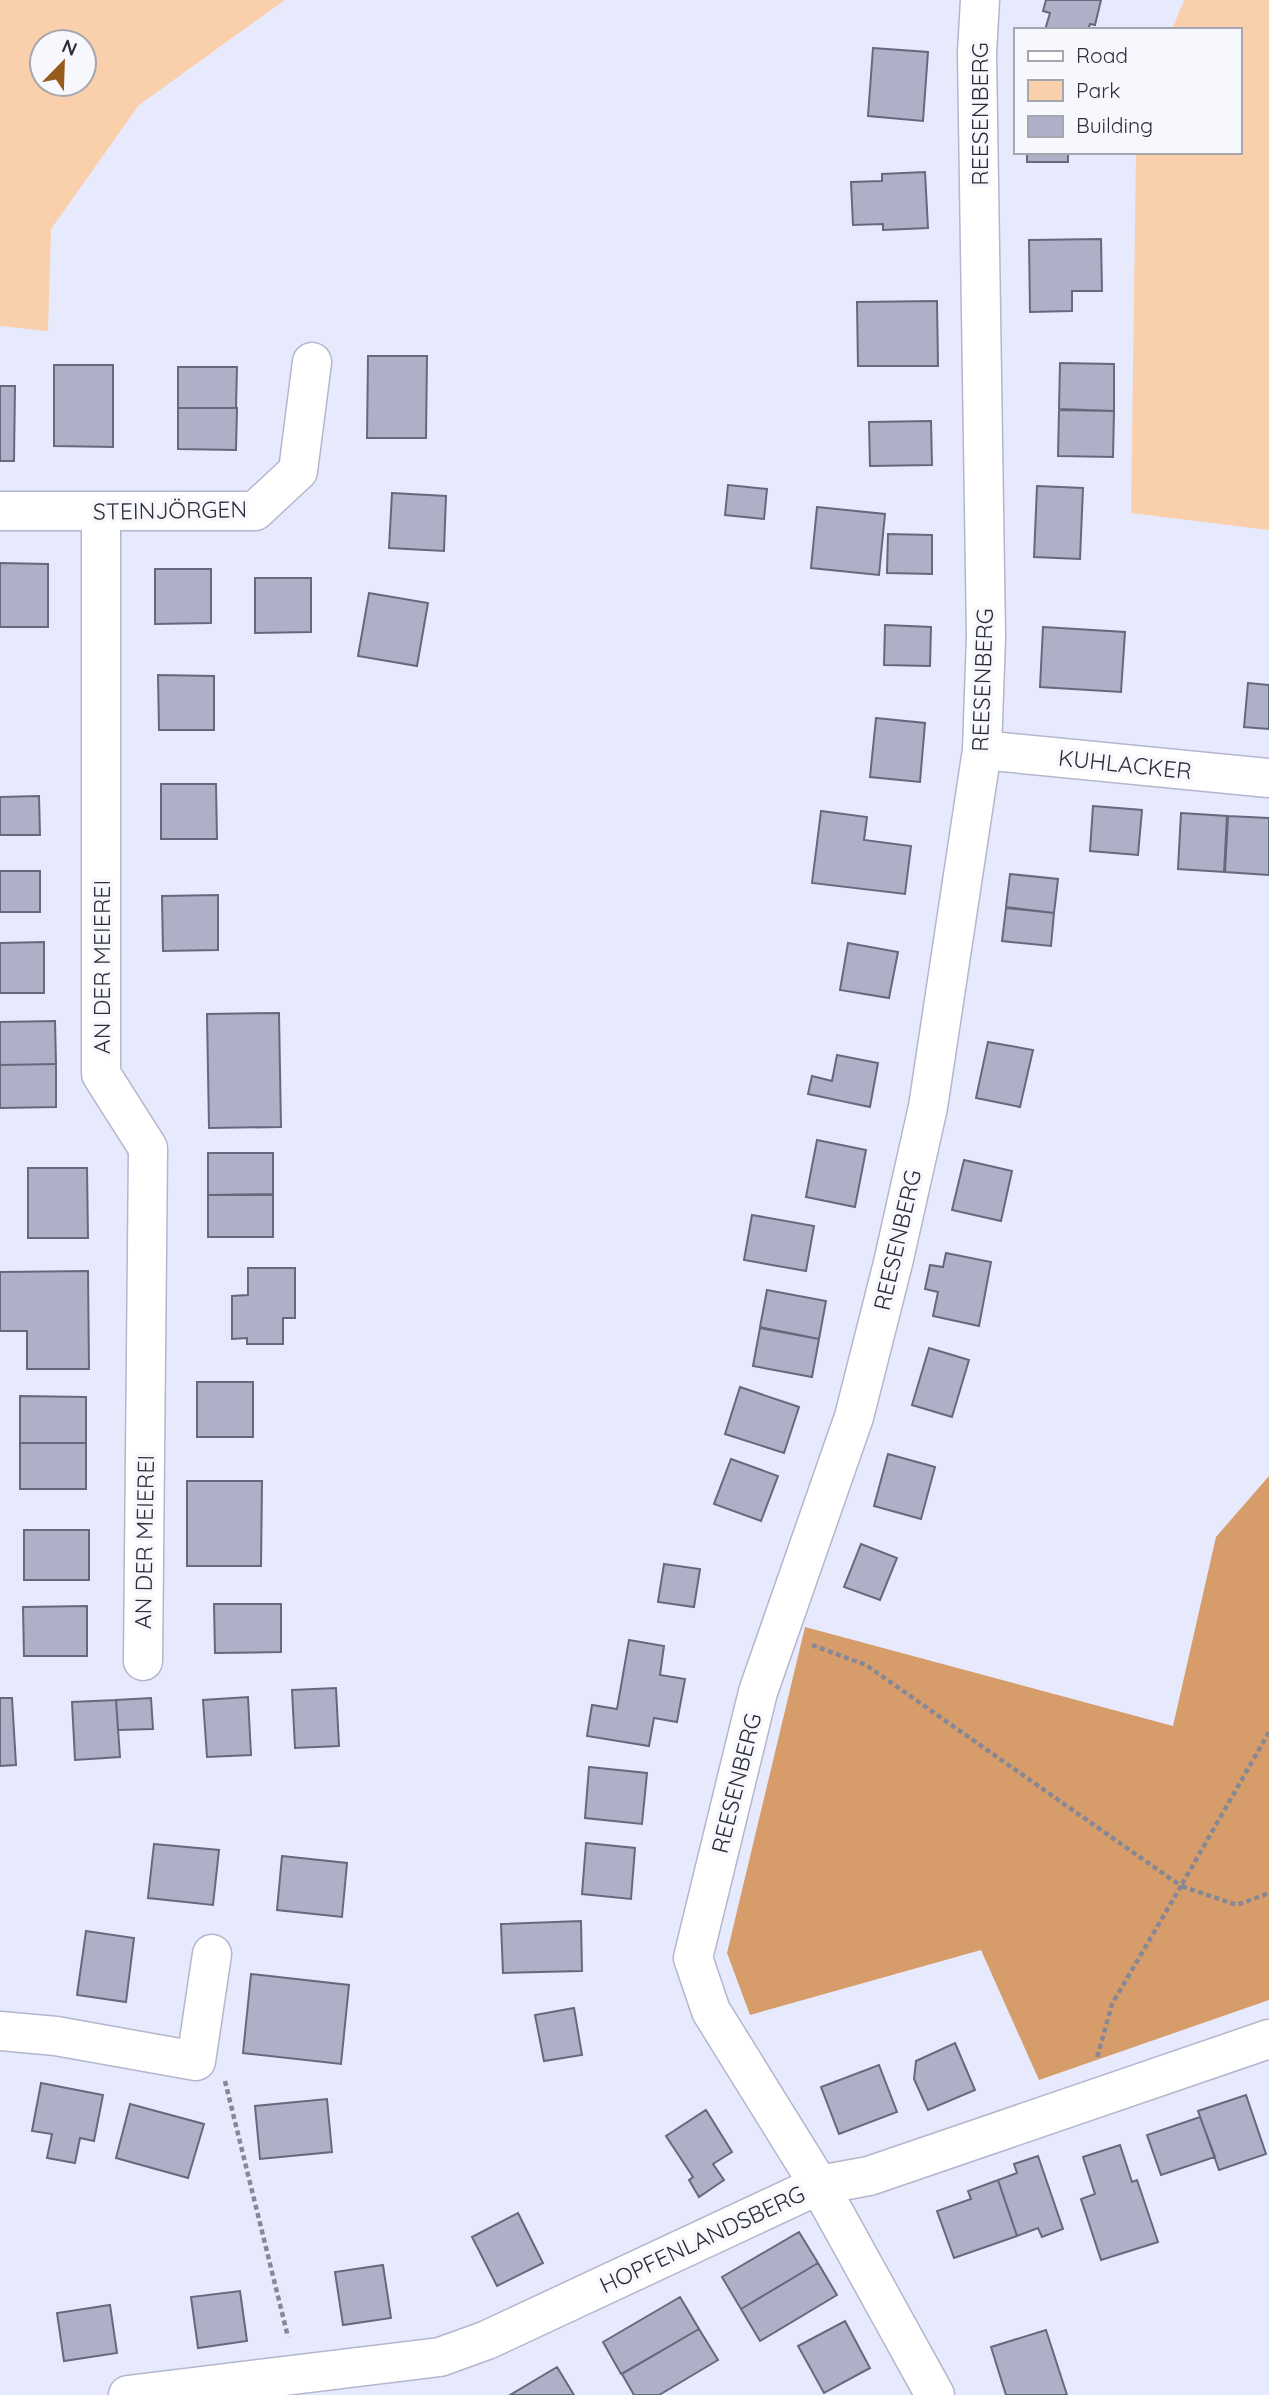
<svg xmlns="http://www.w3.org/2000/svg" width="1269" height="2395" font-family="Quicksand,sans-serif">
<style>
.green{fill:#facfab;fill-rule:evenodd}
.forest{fill:#d69c69}
.building{fill:#adb0c6;stroke:#66697d;stroke-width:2}
.lines{fill:none;stroke-linecap:round;stroke-linejoin:round}
.minor-casing{stroke:#b3b6cd;stroke-width:41}
.path{stroke:#868896;stroke-width:4.5;stroke-dasharray:5 3.5;stroke-linecap:butt}
.minor{stroke:#fff;stroke-width:38}
.labels{text-anchor:middle;dominant-baseline:central;stroke-width:7;stroke-linejoin:round;paint-order:stroke}
.street-label{font-size:23px;fill:#2d2e37;stroke:#f7f8fd}
</style>
<rect width="100%" height="100%" fill="#e7eafd"/>
<path class="green" d="M0,0H285L139,105L51,229L48,331L0,326ZM42,42H84V84H42Z
M1184,0H1269V530L1131,513L1136,152H1239V30H1172Z"/>
<path class="forest" d="M1269,1476V2000L1039,2080L981,1950L750,2015L727,1953L805,1627L1173,1726L1216,1537Z"/>
<path class="building" d="M1046,0H1101L1095,25L1090,24L1088,30H1045L1050,13L1043,11Z
M873,48L928,52L923,121L868,116Z
M1027,152H1068V162H1027Z
M925,172L928,228L883,230V224L853,225L851,182L882,181V174Z
M1101,239L1102,291H1072V311L1030,312L1029,240Z
M937,301L938,366H858L857,302Z
M368,356H427L426,438H367Z
M1060,363L1114,364V411L1059,409Z
M54,365H113V447L54,446Z
M178,367H237L236,408H178Z
M0,386H15L14,461H0Z
M178,408H237L236,450L178,449Z
M1059,410L1114,411L1113,457L1058,456Z
M931,421L932,465L870,466L869,422Z
M728,485L767,489L764,519L725,515Z
M1037,486L1083,488L1080,559L1034,557Z
M392,493L446,496L444,551L389,548Z
M817,507L885,514L879,575L811,568Z
M888,534L932,535V574L887,573Z
M0,563L48,564V627H0Z
M155,569H211V623L155,624Z
M255,578H311V632L255,633Z
M369,593L428,603L417,666L358,656Z
M885,625L931,627L930,666L884,665Z
M1043,627L1125,632L1121,692L1040,687Z
M158,675L214,676V730H159Z
M1248,683L1269,685V729L1244,727Z
M876,718L925,723L920,782L870,777Z
M161,784H216L217,839H161Z
M39,796L40,835H0V797Z
M1093,806L1142,810L1138,855L1090,851Z
M821,811L867,817L864,840L911,846L905,894L812,883Z
M1181,813L1227,816L1224,872L1178,869Z
M1228,816L1269,818V875L1225,872Z
M0,871H40V912H0Z
M1010,874L1058,879L1054,913L1006,907Z
M218,895V950L163,951L162,896Z
M1006,908L1054,913L1051,946L1002,941Z
M44,942V993H0V943Z
M848,943L898,952L889,998L840,990Z
M279,1013L281,1127L209,1128L207,1014Z
M55,1021L56,1064L0,1065V1022Z
M988,1042L1033,1050L1020,1107L976,1098Z
M837,1055L878,1063L870,1107L808,1094L812,1076L832,1081Z
M56,1064V1107L0,1108V1065Z
M817,1140L866,1150L855,1207L806,1197Z
M208,1153H273V1194L208,1195Z
M964,1160L1012,1171L1001,1221L952,1210Z
M28,1168H87L88,1238H28Z
M208,1195H273V1237H208Z
M752,1215L814,1226L806,1271L744,1260Z
M946,1253L991,1262L979,1326L933,1316L938,1292L925,1289L930,1265L943,1267Z
M248,1268H295V1318H283V1344H247V1338L232,1339V1296L248,1295Z
M88,1271L89,1369H27V1331H0V1272Z
M767,1290L826,1301L819,1339L760,1327Z
M760,1328L819,1339L812,1377L753,1366Z
M929,1348L969,1360L952,1417L912,1405Z
M197,1382H253V1437H197Z
M740,1387L799,1407L784,1453L725,1434Z
M20,1396L86,1397V1443H20Z
M20,1443H86V1489H20Z
M888,1454L935,1467L921,1519L874,1506Z
M731,1459L778,1476L761,1521L714,1504Z
M187,1481H262L261,1566H187Z
M24,1530H89V1580H24Z
M861,1544L897,1558L880,1600L844,1587Z
M664,1564L700,1569L694,1607L658,1602Z
M214,1604H281V1652L215,1653Z
M87,1606V1656H24L23,1607Z
M629,1640L664,1646L660,1675L685,1679L677,1722L654,1718L649,1746L587,1736L592,1705L617,1709Z
M336,1688L339,1746L295,1748L292,1690Z
M248,1697L251,1755L207,1757L203,1700Z
M0,1698H12L16,1765L0,1766Z
M151,1698L153,1729L118,1730L116,1700Z
M116,1700L120,1757L75,1760L72,1702Z
M589,1767L647,1773L642,1824L585,1818Z
M586,1843L635,1848L631,1899L582,1894Z
M154,1844L219,1850L213,1905L148,1898Z
M282,1856L347,1863L342,1917L277,1910Z
M581,1921L582,1971L503,1973L501,1924Z
M86,1931L134,1938L126,2002L77,1995Z
M251,1974L349,1985L341,2064L243,2053Z
M574,2008L582,2055L544,2061L535,2015Z
M955,2043L975,2090L928,2110L914,2079L916,2061Z
M879,2065L897,2112L839,2134L821,2087Z
M41,2083L103,2095L94,2141L80,2138L75,2163L47,2158L52,2134L32,2131Z
M1246,2095L1266,2154L1219,2170L1198,2111Z
M327,2099L332,2152L260,2159L255,2106Z
M130,2104L204,2124L188,2178L116,2158Z
M706,2110L732,2152L713,2164L724,2180L699,2197L689,2180L693,2177L666,2136Z
M1200,2117L1215,2157L1161,2175L1147,2135Z
M1120,2145L1132,2182L1137,2180L1158,2242L1101,2260L1081,2199L1095,2194L1083,2157Z
M1038,2156L1063,2229L1042,2237L1038,2228L1017,2236L998,2180L1017,2173L1014,2164Z
M998,2180L1017,2236L954,2258L937,2211L971,2199L968,2191Z
M518,2213L543,2263L497,2286L472,2237Z
M799,2232L818,2263L741,2309L722,2277Z
M818,2263L837,2295L760,2341L741,2309Z
M383,2265L391,2318L343,2325L335,2272Z
M240,2291L247,2341L198,2348L191,2297Z
M680,2297L699,2329L621,2374L603,2342Z
M110,2305L117,2353L64,2361L57,2313Z
M845,2321L870,2368L824,2393L798,2346Z
M699,2329L718,2360L659,2395H634L622,2374Z
M1046,2330L1067,2395H1006L991,2347Z
M557,2367L574,2395H510Z"/>
<g class="lines">
<g class="minor-casing">
<path id="minor" d="M0,511H255L298,471L312,362
M101,513V1074L148,1148L143,1661
M982,750L1269,778
M0,2031L56,2036L196,2061L212,1954
M128,2395L440,2357L487,2340L819,2185L869,2176L1269,2039
M935,2395L819,2185L711,2011L693,1958L758,1692L854,1417L893,1263L928,1107L982,750L986,637L977,53L980,0"/>
</g>
<path class="path" d="M812,1645L866,1665L1181,1886L1112,2004L1097,2058
M1269,1732L1181,1886L1237,1905L1269,1893
M225,2081L288,2337"/>
<use href="#minor" class="minor"/>
</g>
<g class="labels">
<g class="street-label">
<text transform="translate(979 114) rotate(-90)">REESENBERG</text>
<text transform="translate(170 510) rotate(-1)">STEINJÖRGEN</text>
<text transform="translate(982 680) rotate(-88)">REESENBERG</text>
<text transform="translate(1125 764) rotate(6)">KUHLACKER</text>
<text transform="translate(101 967) rotate(-90)">AN DER MEIEREI</text>
<text transform="translate(897 1240) rotate(-77)">REESENBERG</text>
<text transform="translate(144 1542) rotate(-89)">AN DER MEIEREI</text>
<text transform="translate(736 1783) rotate(-76)">REESENBERG</text>
<text transform="translate(702 2239) rotate(-25)">HOPFENLANDSBERG</text>
</g>
</g>
<rect x="1014" y="28" width="228" height="126" fill="#f7f8fd" stroke="#a6a7ae" stroke-width="2"/>
<rect x="1028" y="51" width="35" height="10" fill="#ffffff" stroke="#a6a7ae" stroke-width="2"/>
<text x="1076" y="63" font-size="21" fill="#2d2e37">Road</text>
<rect x="1028" y="80" width="35" height="21" fill="#facfab" stroke="#a6a7ae" stroke-width="2"/>
<text x="1076" y="98" font-size="21" fill="#2d2e37">Park</text>
<rect x="1028" y="116" width="35" height="21" fill="#adb0c6" stroke="#a6a7ae" stroke-width="2"/>
<text x="1076" y="133" font-size="21" fill="#2d2e37">Building</text>
<g transform="translate(63 63) rotate(23)"><circle r="33" fill="#f7f8fd" stroke="#a6a7ae" stroke-width="2"/>
<path d="M0-5L12 26L0 18L-12 26Z" fill="#975b1c"/>
<text y="-10" font-size="19" font-weight="bold" text-anchor="middle" fill="#2d2e37">N</text>
</g>
</svg>
